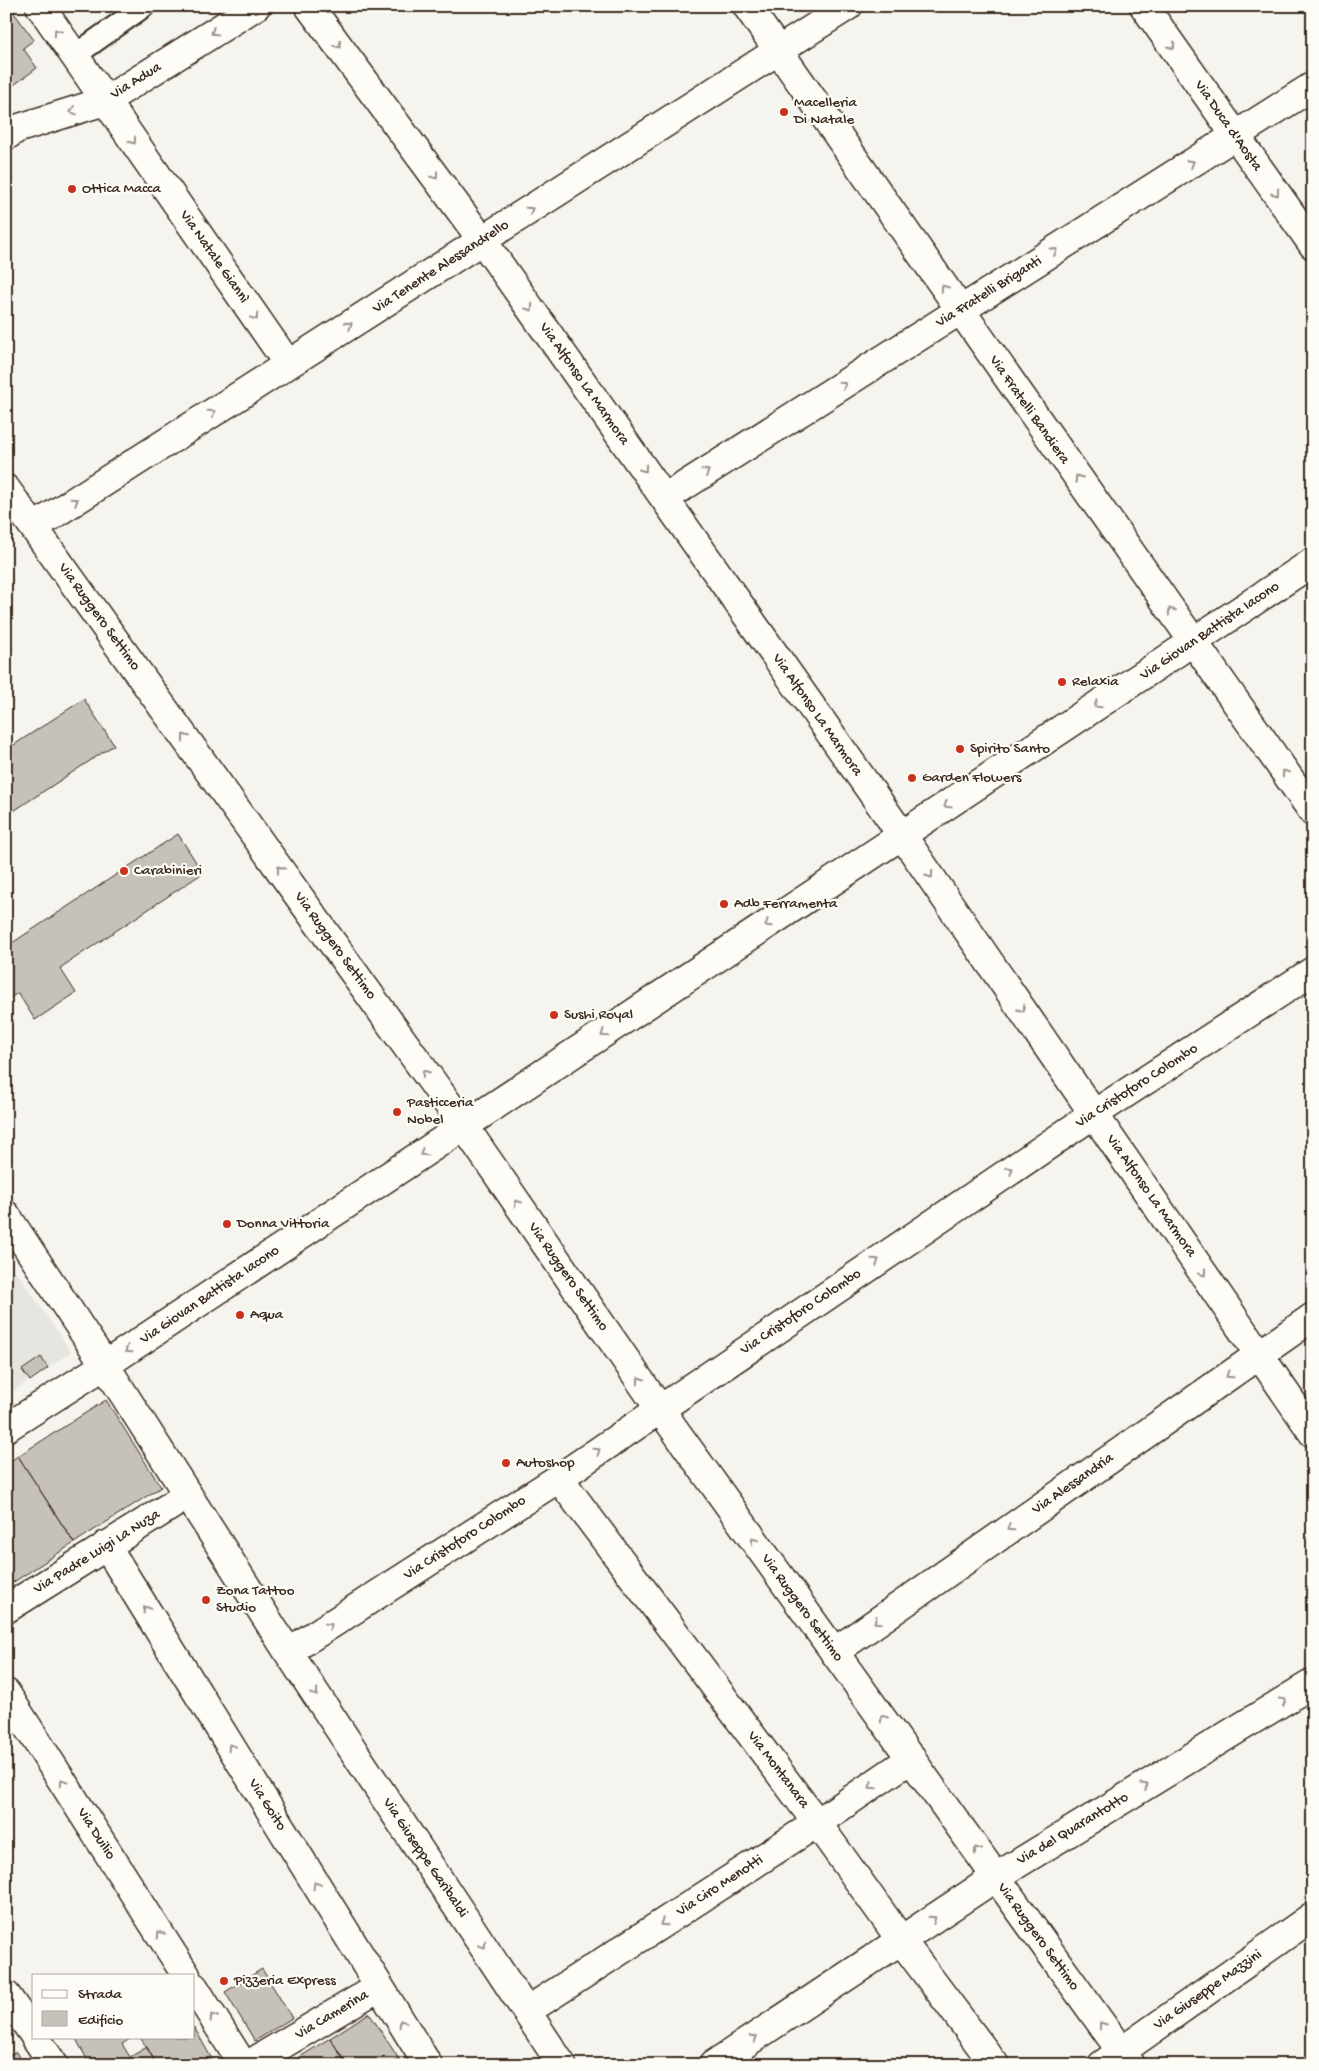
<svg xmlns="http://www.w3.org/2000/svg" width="1319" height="2071" font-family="'Gochi Hand',sans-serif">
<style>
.built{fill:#e7e5df}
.building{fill:#c7c1bb;stroke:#3b2a1e}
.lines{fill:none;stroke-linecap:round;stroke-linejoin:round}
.pedestrian-casing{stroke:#3b2a1e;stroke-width:25}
.minor-casing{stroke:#3b2a1e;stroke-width:31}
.tertiary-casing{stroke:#3b2a1e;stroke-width:31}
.secondary-casing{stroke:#3b2a1e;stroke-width:31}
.pedestrian{stroke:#fdfcf7;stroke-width:21}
.minor{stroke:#fdfcf7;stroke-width:28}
.tertiary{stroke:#fdfcf7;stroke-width:28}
.secondary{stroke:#fdfcf7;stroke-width:28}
.oneway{stroke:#9c938a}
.poi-dot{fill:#c8321e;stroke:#fdfcf7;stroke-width:2}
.labels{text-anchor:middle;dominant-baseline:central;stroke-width:4.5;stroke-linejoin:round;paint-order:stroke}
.street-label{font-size:15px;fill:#3b2a1e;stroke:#fdfcf7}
.poi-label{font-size:15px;fill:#3b2a1e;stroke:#fdfcf7;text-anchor:start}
</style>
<rect width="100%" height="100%" fill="#f5f4ee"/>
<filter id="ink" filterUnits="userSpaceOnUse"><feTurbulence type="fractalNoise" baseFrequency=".02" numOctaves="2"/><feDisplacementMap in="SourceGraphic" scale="10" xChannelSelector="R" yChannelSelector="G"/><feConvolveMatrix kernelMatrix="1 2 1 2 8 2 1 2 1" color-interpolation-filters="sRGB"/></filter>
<g filter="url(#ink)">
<path class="built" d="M6,1256L71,1352L6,1396Z"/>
<path class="building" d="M6,6H9L34,40L23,48L37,68L7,90Z
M84,699L114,745L6,816V750Z
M178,834L203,873L60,968L76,993L35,1020L18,993L6,1000V947Z
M41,1357L48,1368L30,1381L22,1370Z
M106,1400L161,1487L74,1543L18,1456Z
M18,1456L74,1543L6,1587V1464Z
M262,1969L292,2018L255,2041L225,1992Z
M369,2013L399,2059L389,2065H347L330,2038Z
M194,2027L213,2061L207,2065H157L140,2037H194Z
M75,2037H133L122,2044L130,2057L147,2047L157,2065H90Z
M330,2038L347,2065H287Z
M16,2052L24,2065H6V2057Z
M399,2059L403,2065H389Z"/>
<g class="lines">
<g class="pedestrian-casing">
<path id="pedestrian" d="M74,56L144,6"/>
</g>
<g class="minor-casing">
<path id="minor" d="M40,6L288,364
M309,6L482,240L902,835
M747,6L1313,812
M1144,6L1313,245
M6,489L464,1126
M665,498L1313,86
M34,527L848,6
M6,1428L105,1365
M559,1478L817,1823L901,1940L995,2065
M106,1545L428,2065
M6,1609L188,1495
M834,1652L1313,1317
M6,1693L186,1975
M194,1987L243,2065
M6,1995L34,2035
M527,2011L817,1823L912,1758
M35,2037L54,2065
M248,2065L379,1987
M713,2065L996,1877L1313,1683
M1102,2065L1313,1916"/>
</g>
<g class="tertiary-casing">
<path id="tertiary" d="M6,136L16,129L105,101L256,6
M902,835L1313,1433
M464,1126L1313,562"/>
</g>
<g class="secondary-casing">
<path id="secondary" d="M6,1215L105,1365L288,1652L562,2065
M105,1365L464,1126L659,1408L1131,2065
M288,1652L559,1478L1094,1114L1313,971"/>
</g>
<use href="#pedestrian" class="pedestrian"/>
<use href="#minor" class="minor"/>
<use href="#tertiary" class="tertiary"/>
<use href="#secondary" class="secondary"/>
</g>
<defs><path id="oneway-chevron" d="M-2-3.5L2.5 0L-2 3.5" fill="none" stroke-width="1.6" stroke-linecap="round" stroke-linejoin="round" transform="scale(1.25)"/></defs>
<g class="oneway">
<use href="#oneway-chevron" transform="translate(57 32) rotate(-124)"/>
<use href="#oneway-chevron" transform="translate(214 32) rotate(148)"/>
<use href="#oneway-chevron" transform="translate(338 45) rotate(53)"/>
<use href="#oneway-chevron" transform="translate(1172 46) rotate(55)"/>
<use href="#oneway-chevron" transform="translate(73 111) rotate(162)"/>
<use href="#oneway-chevron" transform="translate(133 141) rotate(55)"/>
<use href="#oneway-chevron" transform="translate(1191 163) rotate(-32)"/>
<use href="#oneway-chevron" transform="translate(435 176) rotate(53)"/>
<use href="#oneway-chevron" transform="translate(1276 193) rotate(55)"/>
<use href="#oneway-chevron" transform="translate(530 210) rotate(-33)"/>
<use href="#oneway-chevron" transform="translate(1054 251) rotate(-32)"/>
<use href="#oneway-chevron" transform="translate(944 288) rotate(-125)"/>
<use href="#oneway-chevron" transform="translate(530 308) rotate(55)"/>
<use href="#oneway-chevron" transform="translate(255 317) rotate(55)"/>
<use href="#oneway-chevron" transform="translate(349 325) rotate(-33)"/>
<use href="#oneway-chevron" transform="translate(843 385) rotate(-32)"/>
<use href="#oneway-chevron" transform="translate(212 413) rotate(-33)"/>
<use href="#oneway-chevron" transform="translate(644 469) rotate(55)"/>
<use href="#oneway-chevron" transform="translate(706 472) rotate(-32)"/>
<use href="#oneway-chevron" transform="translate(1078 478) rotate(-125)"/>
<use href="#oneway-chevron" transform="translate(75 501) rotate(-33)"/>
<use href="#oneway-chevron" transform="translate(1171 611) rotate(-125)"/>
<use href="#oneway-chevron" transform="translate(1097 705) rotate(146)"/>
<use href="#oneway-chevron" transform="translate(185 737) rotate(-126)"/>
<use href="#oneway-chevron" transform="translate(1285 773) rotate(-125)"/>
<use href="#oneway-chevron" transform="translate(947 805) rotate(146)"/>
<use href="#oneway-chevron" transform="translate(280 869) rotate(-126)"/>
<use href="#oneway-chevron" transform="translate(930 875) rotate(55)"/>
<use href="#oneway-chevron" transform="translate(768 924) rotate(146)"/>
<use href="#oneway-chevron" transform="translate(1022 1009) rotate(55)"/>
<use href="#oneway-chevron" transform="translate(604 1034) rotate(146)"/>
<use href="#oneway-chevron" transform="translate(425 1073) rotate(-126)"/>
<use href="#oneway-chevron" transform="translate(423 1153) rotate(146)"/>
<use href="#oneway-chevron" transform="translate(1010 1170) rotate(-34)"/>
<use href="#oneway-chevron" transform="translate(517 1203) rotate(-125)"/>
<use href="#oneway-chevron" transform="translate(876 1261) rotate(-34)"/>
<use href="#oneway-chevron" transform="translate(1203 1273) rotate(55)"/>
<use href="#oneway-chevron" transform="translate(128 1350) rotate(146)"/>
<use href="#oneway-chevron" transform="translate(1229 1375) rotate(145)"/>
<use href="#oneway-chevron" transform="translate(640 1380) rotate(-125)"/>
<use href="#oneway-chevron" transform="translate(597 1451) rotate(-35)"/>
<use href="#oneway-chevron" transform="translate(1010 1528) rotate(145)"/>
<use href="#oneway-chevron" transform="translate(754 1541) rotate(-126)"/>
<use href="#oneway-chevron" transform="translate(146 1609) rotate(-122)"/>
<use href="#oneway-chevron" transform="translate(877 1621) rotate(145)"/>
<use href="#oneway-chevron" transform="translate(329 1626) rotate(-33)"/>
<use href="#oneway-chevron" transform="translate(315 1693) rotate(56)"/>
<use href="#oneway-chevron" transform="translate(1283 1701) rotate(-31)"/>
<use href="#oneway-chevron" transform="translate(883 1718) rotate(-126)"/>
<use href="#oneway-chevron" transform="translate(231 1747) rotate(-122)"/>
<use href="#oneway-chevron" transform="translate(63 1782) rotate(-123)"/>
<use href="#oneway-chevron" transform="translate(872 1786) rotate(145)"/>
<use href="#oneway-chevron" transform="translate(1145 1786) rotate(-31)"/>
<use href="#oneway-chevron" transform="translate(977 1850) rotate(-125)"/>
<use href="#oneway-chevron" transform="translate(316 1885) rotate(-122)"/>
<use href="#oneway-chevron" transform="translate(933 1919) rotate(-34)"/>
<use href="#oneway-chevron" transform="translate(663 1923) rotate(147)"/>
<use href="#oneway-chevron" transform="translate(160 1934) rotate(-123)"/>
<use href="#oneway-chevron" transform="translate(483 1945) rotate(56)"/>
<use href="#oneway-chevron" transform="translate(213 2017) rotate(-123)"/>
<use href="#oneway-chevron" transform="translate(402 2023) rotate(-122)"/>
<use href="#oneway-chevron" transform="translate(1102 2025) rotate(-126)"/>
<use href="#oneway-chevron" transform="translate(754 2038) rotate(-33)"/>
</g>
</g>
<g class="poi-dot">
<circle cx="784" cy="112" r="5"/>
<circle cx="72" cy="189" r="5"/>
<circle cx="1062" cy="682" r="5"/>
<circle cx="960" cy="749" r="5"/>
<circle cx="912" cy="778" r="5"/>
<circle cx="124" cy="871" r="5"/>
<circle cx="724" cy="904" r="5"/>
<circle cx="554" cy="1015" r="5"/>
<circle cx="397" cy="1112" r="5"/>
<circle cx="227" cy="1224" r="5"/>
<circle cx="240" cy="1315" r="5"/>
<circle cx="506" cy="1463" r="5"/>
<circle cx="206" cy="1600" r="5"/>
<circle cx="224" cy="1981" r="5"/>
</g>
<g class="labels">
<g class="street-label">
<text transform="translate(136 81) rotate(-32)">Via Adua</text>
<text transform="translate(1228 126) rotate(55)">Via Duca d'Aosta</text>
<text transform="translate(214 257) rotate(55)">Via Natale Giannì</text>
<text transform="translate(441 267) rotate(-33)">Via Tenente Alessandrello</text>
<text transform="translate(989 292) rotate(-32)">Via Fratelli Briganti</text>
<text transform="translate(584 384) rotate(55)">Via Alfonso La Marmora</text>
<text transform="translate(1029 410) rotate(55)">Via Fratelli Bandiera</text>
<text transform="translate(99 617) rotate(54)">Via Ruggero Settimo</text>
<text transform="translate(1210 631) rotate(-34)">Via Giovan Battista Iacono</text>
<text transform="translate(817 715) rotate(55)">Via Alfonso La Marmora</text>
<text transform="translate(335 946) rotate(54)">Via Ruggero Settimo</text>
<text transform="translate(1137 1086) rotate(-33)">Via Cristoforo Colombo</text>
<text transform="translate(1151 1196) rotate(55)">Via Alfonso La Marmora</text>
<text transform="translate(568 1277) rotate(55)">Via Ruggero Settimo</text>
<text transform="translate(210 1295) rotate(-34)">Via Giovan Battista Iacono</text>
<text transform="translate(801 1312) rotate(-34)">Via Cristoforo Colombo</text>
<text transform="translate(1073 1484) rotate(-35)">Via Alessandria</text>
<text transform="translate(465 1538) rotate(-33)">Via Cristoforo Colombo</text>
<text transform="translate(97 1552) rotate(-32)">Via Padre Luigi La Nuza</text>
<text transform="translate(802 1608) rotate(54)">Via Ruggero Settimo</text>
<text transform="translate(778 1770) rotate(53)">Via Montanara</text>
<text transform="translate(267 1805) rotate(58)">Via Goito</text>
<text transform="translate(1073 1829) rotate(-31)">Via del Quarantotto</text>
<text transform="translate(96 1834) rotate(57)">Via Duilio</text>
<text transform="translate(425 1858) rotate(56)">Via Giuseppe Garibaldi</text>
<text transform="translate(720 1886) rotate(-33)">Via Ciro Menotti</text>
<text transform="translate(1038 1937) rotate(54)">Via Ruggero Settimo</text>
<text transform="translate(1208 1990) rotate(-35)">Via Giuseppe Mazzini</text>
<text transform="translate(332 2015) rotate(-31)">Via Camerina</text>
</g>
<g class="poi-label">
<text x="794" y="103">Macelleria<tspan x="794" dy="17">Di Natale</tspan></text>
<text x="82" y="189">Ottica Macca</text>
<text x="1072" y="682">Relaxia</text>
<text x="970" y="749">Spirito Santo</text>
<text x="922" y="778">Garden Flowers</text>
<text x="134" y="871">Carabinieri</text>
<text x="734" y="904">Adb Ferramenta</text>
<text x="564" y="1015">Sushi Royal</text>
<text x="407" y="1103">Pasticceria<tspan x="407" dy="17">Nobel</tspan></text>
<text x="237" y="1224">Donna Vittoria</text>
<text x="250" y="1315">Aqua</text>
<text x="516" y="1463">Autoshop</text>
<text x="216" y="1591">Zona Tattoo<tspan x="216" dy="17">Studio</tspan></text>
<text x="234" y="1981">Pizzeria Express</text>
</g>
</g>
<rect width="1319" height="2071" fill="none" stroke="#fdfcf7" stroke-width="25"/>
<rect x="12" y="12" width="1294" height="2046" fill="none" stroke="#3b2a1e" stroke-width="2" filter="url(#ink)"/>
<rect x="32" y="1974" width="162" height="65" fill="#fdfcf7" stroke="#afa8a0"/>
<rect x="42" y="1990" width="25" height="8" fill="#fdfcf7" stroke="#afa8a0"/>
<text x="78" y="1998" font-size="15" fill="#3b2a1e">Strada</text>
<rect x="42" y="2011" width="25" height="15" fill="#c7c1bb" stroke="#afa8a0"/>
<text x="78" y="2024" font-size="15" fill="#3b2a1e">Edificio</text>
</svg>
